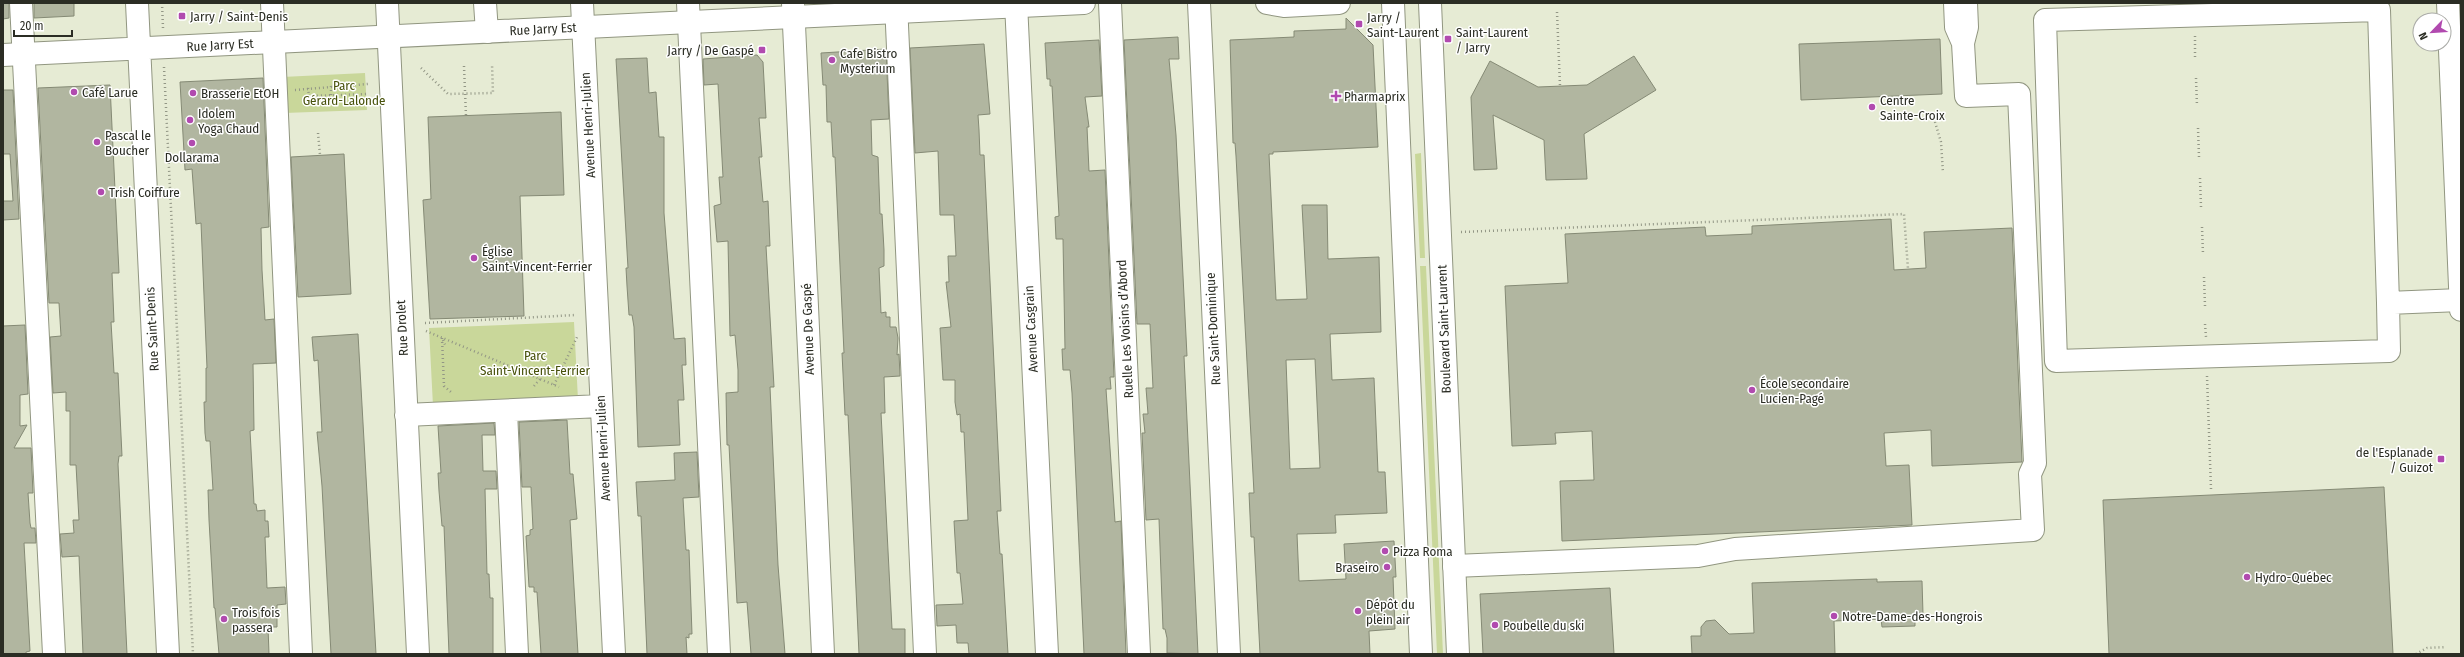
<svg xmlns="http://www.w3.org/2000/svg" width="2464" height="657" font-family="'Fira Sans Condensed',sans-serif">
<style>
.green{fill:#c9d79a}
.building{fill:#b1b6a0;stroke:#858a75;fill-rule:evenodd}
.lines{fill:none;stroke-linecap:round;stroke-linejoin:round}
.minor-casing{stroke:#919680;stroke-width:24}
.major-casing{stroke:#919680;stroke-width:24}
.path{stroke:#929685;stroke-width:2.5;stroke-dasharray:1 3;stroke-linecap:butt}
.minor{stroke:#fff;stroke-width:22}
.major{stroke:#fff;stroke-width:22}
.poi-dot{fill:#b14aaf;stroke:#fff;stroke-width:1.5}
.labels{text-anchor:middle;dominant-baseline:central;stroke-width:3;stroke-linejoin:round;paint-order:stroke}
.poi-label{font-size:13px;fill:#2b2d24;stroke:#fff;text-anchor:start}
.street-label{font-size:13px;fill:#2b2d24;stroke:#fff}
.park-label{font-size:13px;fill:#47510a;stroke:#fff}
</style>
<rect width="100%" height="100%" fill="#e6ebd4"/>
<path class="green" d="M365,73L367,110L284,113L282,77Z
M1421,153L1425,258H1420L1415,154Z
M1420,266H1426L1443,654H1437Z
M574,322L578,400L433,406L429,328Z"/>
<path class="building" d="M3,3H9V18L3,19Z
M34,3H74V16L34,18Z
M1346,18L1373,45L1378,147L1273,152V154H1269L1276,300L1307,299L1302,205H1327L1328,259L1379,257L1381,332L1330,334L1332,380L1374,378L1378,472H1385L1387,513L1335,515L1336,533L1297,534L1299,581L1346,579L1344,544L1394,541L1396,577H1393L1395,629L1369,631L1370,654H1260L1254,537H1251L1249,493H1254L1236,156L1235,143H1233L1230,40L1294,37V31L1346,29ZM1315,359L1320,468L1290,469L1286,360Z
M1178,37L1179,59H1169L1176,135L1187,356H1184L1198,654L1167,653V638L1165,629H1163L1159,519L1146,520L1142,433H1145L1143,414H1148L1146,388H1153L1150,324H1137L1124,40Z
M1940,39L1942,94L1801,100L1799,44Z
M1099,40L1102,96L1085,97L1089,127H1087L1089,171L1105,170L1114,377H1110L1111,389H1106L1115,522L1121,521L1126,654H1084L1072,393L1070,370H1063L1062,349H1065L1063,239H1056L1055,217L1059,216L1052,86H1050V79H1047L1045,43Z
M984,44L990,114L978,115L979,130L980,155H984L1001,511H997L1000,554H1002L1008,654H969L968,643H957L956,625L937,626L936,605L963,604L960,573H957L954,521L968,520L964,432H961L960,414L957,415L955,402V380H943L940,328L951,327L946,282H949L948,256H956L954,215H940L938,151L915,153L910,48Z
M886,49L889,119L871,120L872,155L878,157L880,214H882L884,250V266L879,268L881,313L886,312V317H890V327H896L898,338L897,355L899,354L900,376L884,377L885,413H881L892,629H905V654H859L848,415H845L842,353H844L835,157H833L831,122H827L826,85H823L821,53Z
M757,55L763,62L766,118H759L762,157H759L763,202L768,201L770,246H766L774,387H770L778,565L785,654H751L747,602L737,603L729,445H727L726,393L738,392V370L735,335L730,336L728,241L717,242L714,206L721,204L719,177H723L718,84L704,85L703,59Z
M1634,56L1656,90L1584,134L1587,179L1546,180L1544,140L1493,115L1497,169L1474,170L1471,97L1490,61L1538,87L1587,85Z
M647,58L649,93L656,92L659,137H664V213L674,339L685,338L686,365H682L684,400H678L680,445L638,447L634,327L632,315H629L627,286L626,268H628L616,59Z
M263,78L269,227L261,228L262,270L265,320L274,319L276,363L253,364L254,430L250,431L254,504H256L257,511L265,510V521H268L269,537H265L267,588L285,587L286,604L277,605V627H268L269,654H219L215,608H214L209,520L208,490H213L210,441H206L205,433L204,402H206V368H207L201,223L196,224L192,169L185,170L180,82Z
M110,85L119,273H112L114,322H111L114,373H118L122,456H119L118,464L127,654H83L79,556L62,557L60,534L74,533L73,520H79L76,465H70V411H66V392L53,393L50,337L61,336L59,303H49L38,88Z
M3,90H13L19,219L3,220V201H13L10,154H3Z
M561,112L564,195L520,196L524,316L430,319L423,200L431,199L428,117Z
M344,154L351,294L298,297L291,157Z
M1891,219L1894,270L1926,268L1924,232L2012,228L2022,462L1932,466L1931,430L1884,433L1886,466L1909,465L1912,525L1562,541L1560,481L1594,480L1592,431L1555,433L1556,444L1512,446L1505,286L1568,283L1565,234L1705,227L1706,236L1752,234V226Z
M25,325L28,394L20,395V426L27,425L14,448H31L33,493H28L30,523L31,528H35L36,543H24L30,651L26,652V654H3V326Z
M358,334L376,654H331L322,486L317,432H322L318,360L314,361L312,337Z
M567,420L570,474H573L577,519L570,520L578,654H541L537,592H534V587H529L526,536L530,535V530L533,529L531,487H522L519,422Z
M494,423L495,435H482L483,471H496L497,489H485L487,574H489L490,598H493V654H449L444,526H442L439,491L438,473H441L438,426Z
M697,452L699,497L683,498L686,550H689L692,634H689V638L686,637L687,654H647L641,516H638L636,482L675,480L674,453Z
M2384,487L2393,654H2109L2103,500Z
M1877,579V582L1922,581L1923,614H1915V626L1882,627L1881,619L1834,621L1835,654H1692L1691,636H1701V627L1706,621L1715,620L1729,634L1754,633L1752,583Z
M1610,588L1614,654H1483L1480,594Z"/>
<g class="lines">
<g class="minor-casing">
<path id="minor" d="M21,3L54,654
M272,3L301,654
M387,3L418,654
M485,3L487,32
M582,3L614,654
M688,3L719,654
M793,3L823,654
M896,3L925,654
M1016,3L1047,654
M1110,3L1139,654
M1199,3L1229,654
M1955,3L1956,27L1963,43L1967,27L1966,3
M2448,3L2461,310
M2388,303L2379,10L2045,20L2056,361L2389,351L2388,303L2460,300
M506,411L517,654
M406,415L601,406
M1454,566L1698,556L1735,549L2033,530L2030,474L2035,463L2019,94L1966,96L1963,43"/>
</g>
<g class="major-casing">
<path id="major" d="M137,3L168,654
M1267,3L1284,6L1339,3
M1393,3L1421,654
M1430,3L1458,654
M3,55L1084,3"/>
</g>
<path class="path" d="M162,3L163,28
M1557,12L1560,86
M2195,36V59
M464,66L466,116
M164,67L193,654
M421,68L448,94L493,93L492,64
M2196,78L2197,106
M331,86V95
M308,88L309,96L368,94
M295,90L368,84
M1935,122L1941,142L1943,173
M2198,128L2199,157
M318,133L320,155
M2200,178L2201,207
M2202,227L2203,254
M1461,232L1904,214L1908,269
M2204,277L2205,306
M425,323L576,315
M2205,324L2206,337
M426,331L559,387
M442,338L444,386L451,392
M443,340L446,347
M2207,376L2211,489
M554,385L577,337
M534,386L540,379L548,363
M2416,654L2427,648L2446,647"/>
<use href="#minor" class="minor"/>
<use href="#major" class="major"/>
</g>
<g class="poi-dot">
<rect x="178" y="12" width="8" height="8" rx="2"/>
<rect x="1355" y="20" width="8" height="8" rx="2"/>
<rect x="1444" y="35" width="8" height="8" rx="2"/>
<rect x="758" y="46" width="8" height="8" rx="2"/>
<circle cx="832" cy="60" r="4"/>
<circle cx="74" cy="92" r="4"/>
<circle cx="193" cy="93" r="4"/>
<path d="M1334 90h4v4h4v4h-4v4h-4v-4h-4v-4h4z"/>
<circle cx="1872" cy="107" r="4"/>
<circle cx="190" cy="120" r="4"/>
<circle cx="97" cy="142" r="4"/>
<circle cx="192" cy="143" r="4"/>
<circle cx="101" cy="192" r="4"/>
<circle cx="474" cy="258" r="4"/>
<circle cx="1752" cy="390" r="4"/>
<rect x="2437" y="455" width="8" height="8" rx="2"/>
<circle cx="1385" cy="551" r="4"/>
<circle cx="1387" cy="567" r="4"/>
<circle cx="2247" cy="577" r="4"/>
<circle cx="1358" cy="611" r="4"/>
<circle cx="1834" cy="616" r="4"/>
<circle cx="224" cy="619" r="4"/>
<circle cx="1495" cy="625" r="4"/>
</g>
<g class="labels">
<g class="poi-label">
<text x="190" y="16">Jarry / Saint-Denis</text>
<text x="1367" y="17">Jarry /<tspan x="1367" dy="15">Saint-Laurent</tspan></text>
<text x="1456" y="32">Saint-Laurent<tspan x="1456" dy="15">/ Jarry</tspan></text>
<text x="754" y="50" text-anchor="end">Jarry / De Gaspé</text>
<text x="840" y="53">Cafe Bistro<tspan x="840" dy="15">Mysterium</tspan></text>
<text x="82" y="92">Café Larue</text>
<text x="201" y="93">Brasserie EtOH</text>
<text x="1344" y="96">Pharmaprix</text>
<text x="1880" y="100">Centre<tspan x="1880" dy="15">Sainte-Croix</tspan></text>
<text x="198" y="113">Idolem<tspan x="198" dy="15">Yoga Chaud</tspan></text>
<text x="105" y="135">Pascal le<tspan x="105" dy="15">Boucher</tspan></text>
<text x="192" y="157" text-anchor="middle">Dollarama</text>
<text x="109" y="192">Trish Coiffure</text>
<text x="482" y="251">Église<tspan x="482" dy="15">Saint-Vincent-Ferrier</tspan></text>
<text x="1760" y="383">École secondaire<tspan x="1760" dy="15">Lucien-Pagé</tspan></text>
<text x="2433" y="452" text-anchor="end">de l'Esplanade<tspan x="2433" dy="15">/ Guizot</tspan></text>
<text x="1393" y="551">Pizza Roma</text>
<text x="1379" y="567" text-anchor="end">Braseiro</text>
<text x="2255" y="577">Hydro-Québec</text>
<text x="1366" y="604">Dépôt du<tspan x="1366" dy="15">plein air</tspan></text>
<text x="232" y="612">Trois fois<tspan x="232" dy="15">passera</tspan></text>
<text x="1842" y="616">Notre-Dame-des-Hongrois</text>
<text x="1503" y="625">Poubelle du ski</text>
</g>
<g class="street-label">
<text transform="translate(543 29) rotate(-3)">Rue Jarry Est</text>
<text transform="translate(220 45) rotate(-3)">Rue Jarry Est</text>
<text transform="translate(588 125) rotate(-93)">Avenue Henri-Julien</text>
<text transform="translate(402 328) rotate(-93)">Rue Drolet</text>
<text transform="translate(152 329) rotate(-93)">Rue Saint-Denis</text>
<text transform="translate(808 329) rotate(-92)">Avenue De Gaspé</text>
<text transform="translate(1031 329) rotate(-93)">Avenue Casgrain</text>
<text transform="translate(1125 329) rotate(-93)">Ruelle Les Voisins d’Abord</text>
<text transform="translate(1213 329) rotate(-93)">Rue Saint-Dominique</text>
<text transform="translate(1444 329) rotate(-92)">Boulevard Saint-Laurent</text>
<text transform="translate(603 448) rotate(-93)">Avenue Henri-Julien</text>
</g>
<g class="park-label">
<text x="344" y="85">Parc<tspan x="344" dy="15">Gérard-Lalonde</tspan></text>
<text x="535" y="355">Parc<tspan x="535" dy="15">Saint-Vincent-Ferrier</tspan></text>
</g>
</g>
<rect width="2464" height="657" fill="none" stroke="#2b2d24" stroke-width="8"/>
<g transform="translate(2432 32) rotate(245)"><circle r="19" fill="#ffffff" stroke="#aaaba7"/>
<path d="M0-3L7 15L0 10L-7 15Z" fill="#b14aaf"/>
<text y="-6" font-size="11" font-weight="bold" text-anchor="middle" fill="#2b2d24">N</text>
</g>
<path d="M14 30v6h58v-6" fill="none" stroke="#2b2d24" stroke-width="2"/>
<text x="20" y="30" font-size="12" fill="#2b2d24" stroke="#ffffff" stroke-width="3" paint-order="stroke">20 m</text>
</svg>
